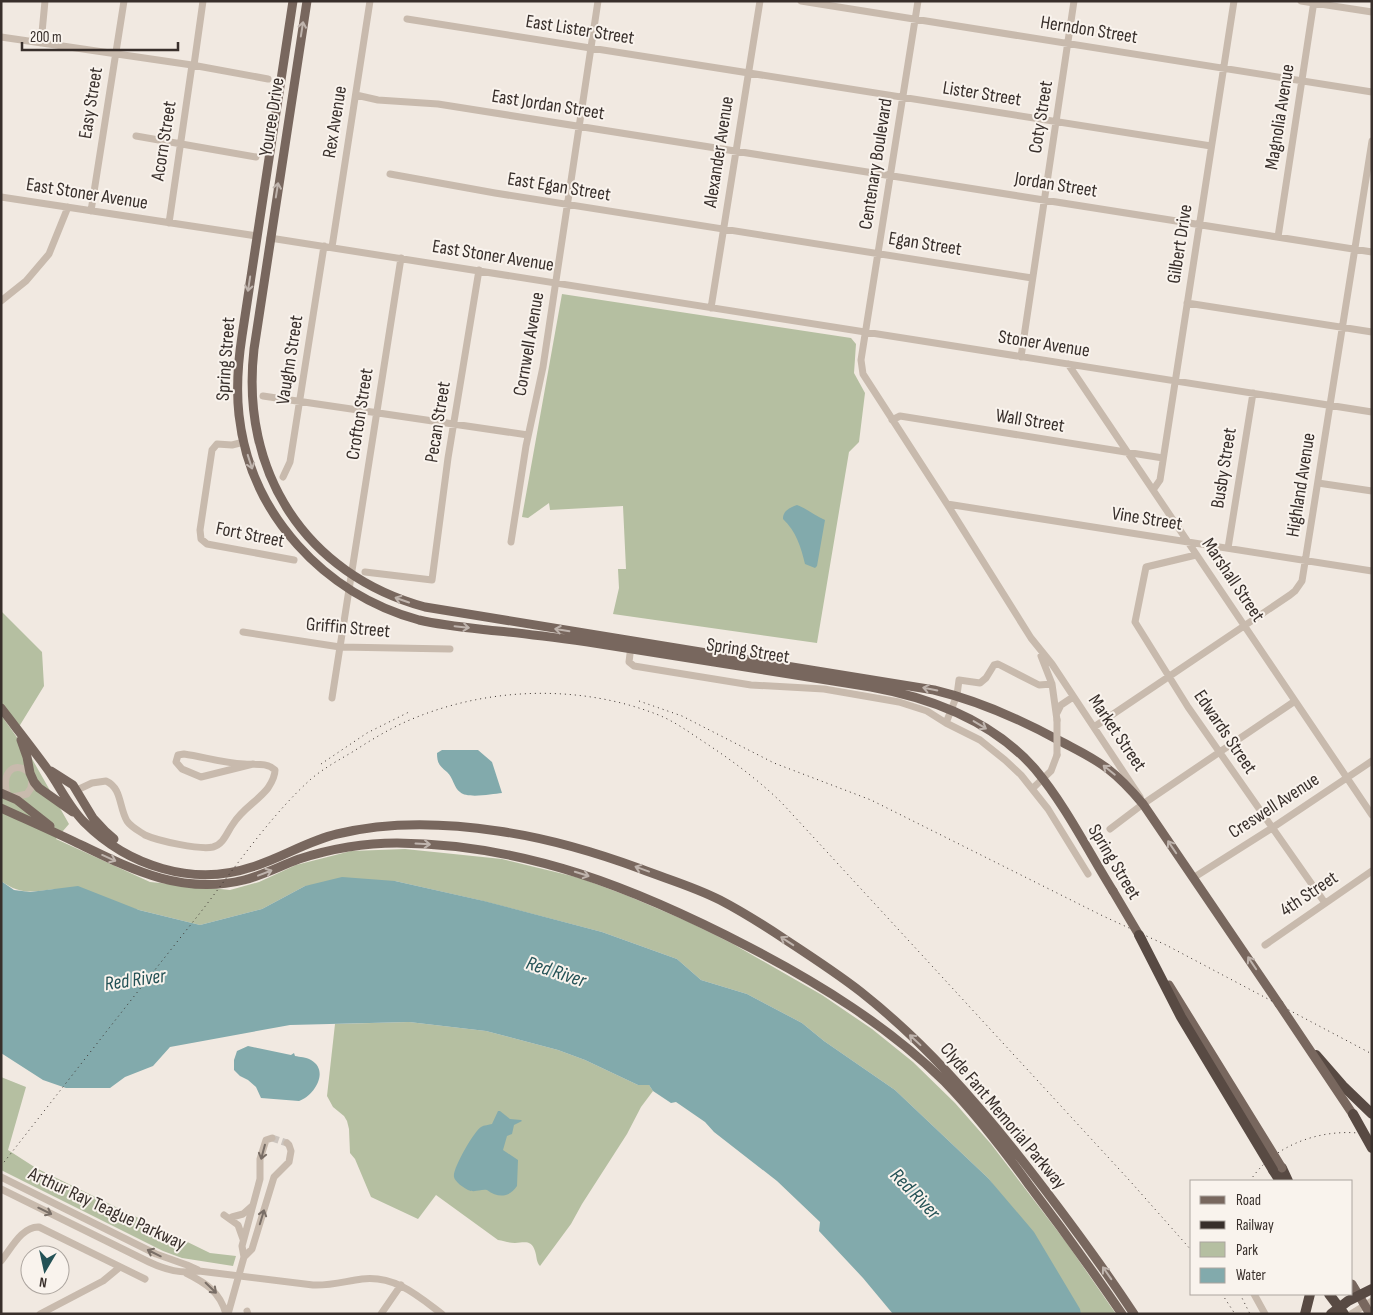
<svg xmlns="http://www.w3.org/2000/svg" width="1373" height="1315" font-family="'Sofia Sans Condensed',sans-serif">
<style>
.green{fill:#b5bfa1}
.water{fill:#82aaac}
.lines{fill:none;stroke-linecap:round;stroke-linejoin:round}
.minor-tunnel{stroke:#ccc4bd;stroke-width:7;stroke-dasharray:7 3.5;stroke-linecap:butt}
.minor{stroke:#c8baad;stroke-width:7}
.major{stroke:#78675e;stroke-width:9}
.highway{stroke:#584a43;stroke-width:10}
.rail{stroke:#382f2b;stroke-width:1;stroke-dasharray:1 4;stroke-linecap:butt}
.minor-bridge{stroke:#c8baad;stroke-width:7}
.major-bridge{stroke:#78675e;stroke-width:9}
.highway-bridge{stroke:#584a43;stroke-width:10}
.oneway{stroke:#bfb4ad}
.oneway2{stroke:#796e66}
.labels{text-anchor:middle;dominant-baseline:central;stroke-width:4;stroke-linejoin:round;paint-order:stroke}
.street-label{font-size:19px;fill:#382f2b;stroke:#f9f3ed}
.water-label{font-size:20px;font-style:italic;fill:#245256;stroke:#f9f3ed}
</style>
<rect width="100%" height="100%" fill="#f1e9e1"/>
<path class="green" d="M562,294L851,338L856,344L854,373L865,393L859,442L849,452L817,643L613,614L619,588L618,569H626L623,506L550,510L549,503L528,518L522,517Z
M1,611L42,652L44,686L17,730L1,707Z
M1,715L31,757L69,824L56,839L150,882L230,890L259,882L296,865L351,851L405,849L502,859L580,878L628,896L689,922L733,944L822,995L872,1029L913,1062L955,1103L991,1144L1066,1242L1116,1314H1081L1006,1202L988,1178L895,1090L824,1041L802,1023L747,994L701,980L677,959L602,932L479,900L395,881L305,886L262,909L200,925L54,889C31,892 21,895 1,881Z
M409,1022L486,1031L558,1050L585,1060L638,1085H649L653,1091L641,1107L627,1134L582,1204L571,1224L540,1266C536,1262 537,1257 535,1251C532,1240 525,1242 515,1243C509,1243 504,1241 498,1240L436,1195L418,1219L371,1197L355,1159L350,1153L349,1129L347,1121L344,1116L333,1107L327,1096L335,1024Z
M1,1077L26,1087L8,1150L36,1168L210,1253L236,1256L233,1266L182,1258L163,1251L1,1170Z"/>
<path class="water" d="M797,505C806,508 815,516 825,520L817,566L815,568L805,564C801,547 796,531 783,519C783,511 789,508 797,505Z
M442,750H478L492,762L502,793C492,794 467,799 460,792C454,788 453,777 447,772C440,766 437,764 437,753Z
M342,877L395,881L484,901L602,932L677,959L701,980L747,994L802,1023L824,1041L895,1090L988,1178L1034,1232L1080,1309L1081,1314H893L863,1278L819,1231L820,1222L777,1181L714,1132L705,1122L676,1102L671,1103L653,1091L649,1085H638L585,1060L558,1050L486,1031L409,1022L290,1025L170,1047L153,1066L125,1077L110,1088H66L43,1080L1,1053V881L14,890L30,892L78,886L139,910L200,925L262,909L305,886Z
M248,1046L291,1055L294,1053L295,1056C300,1057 306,1057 311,1060C330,1071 314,1096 299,1101L261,1098L256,1087L248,1080L240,1076L234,1070V1060L237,1051Z
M498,1111H500L510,1119L521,1120L522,1121L514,1125L512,1134L507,1136L503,1150L518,1160L517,1186C509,1198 498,1198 487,1190C480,1189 475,1193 468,1190C464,1188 455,1182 454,1177C452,1169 475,1130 481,1127C484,1125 489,1125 492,1124Z"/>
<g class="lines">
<path class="minor-tunnel" d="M272,1138L287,1143"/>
<path class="minor" d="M801,1L1372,92
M918,1L861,360L863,374L947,504L1031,638L1052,664L1140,797
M1301,1L1372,12
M407,19L1211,146
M1,37L192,65L268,79
M41,43L45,1
M194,65L203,1
M356,95L378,100L438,104L1372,252
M136,136L256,157
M390,174L495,193L1032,278
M1,197L257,236
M91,211L124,1
M169,223L192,65
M1278,237L1314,1
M270,238L1372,412
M332,247L370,1
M1,301L26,281L49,254L68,207
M1187,303L1372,332
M711,308L760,1
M1021,357L1074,1
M1068,364L1372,815
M263,396L528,435
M892,420L900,416L1163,458
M244,442L232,445L217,444L212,450L200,530L201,539L207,544L294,560
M283,477L290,462L324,246
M1318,483L1372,491
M1153,490L1160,480L1234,1
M947,504L1372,571
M511,542L526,446L543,367L598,1
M1228,548L1253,393
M1196,555L1146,567L1135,622L1188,707L1325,903
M365,572L432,580L448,458L479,270
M243,632L340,647L450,649
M631,646L629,662L634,666L751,685L824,689L899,702L927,711L946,723L980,740L1005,760L1021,775L1048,809L1088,874
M1041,656L1052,684L1057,720
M332,698L401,258
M1057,713L1061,705L1073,697
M946,723L957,695L959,680L980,683L986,678L994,665L998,664L1039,685L1052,684
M1094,727L1290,595L1295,591L1302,581L1372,141
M1033,788L1051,771L1057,755
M77,790L92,783L106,781C122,788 119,808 127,821C131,827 139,831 145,835C158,841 200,850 213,847C224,844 227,832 233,824C242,809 258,801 268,788C272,782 275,777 275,770C267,762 254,765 244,764C223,763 204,757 184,754L178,755L176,762L182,769L201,777L253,764
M8,795C0,779 11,757 30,773
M13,797L27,794L31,788L32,780
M1110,829L1143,804L1295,701
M1193,878L1272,828L1372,761
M1265,945L1372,871
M1,1177L156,1254L187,1265L198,1270
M1,1189L149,1262C166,1270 181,1274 199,1271L313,1285C330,1286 346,1281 362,1279C395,1275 418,1296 442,1314
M224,1215L238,1225L243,1239
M232,1217L243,1214L252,1206
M244,1257L252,1249L274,1177L289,1162L291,1151L289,1145L287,1143
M1,1261C11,1249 22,1226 39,1227L145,1279
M186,1273C206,1283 220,1292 226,1314
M1254,1294L1265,1314
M247,1311L248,1314
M40,1314L103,1281L120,1267
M228,1314L244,1257L242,1246L260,1179V1159L266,1140L272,1138
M381,1314L401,1285
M1351,1314L1372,1301"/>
<path class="major" d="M293,1L242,336C238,362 236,388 239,415C250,514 324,594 419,620C445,626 471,628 498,631C528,634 558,638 588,642C683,657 777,672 871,687C932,698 993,721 1035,769C1066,806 1088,851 1113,891
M307,1L254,349C240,472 305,574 425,607L934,690C980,701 1020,719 1062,742C1077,750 1094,758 1108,769C1121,779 1132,791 1143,804L1279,1004
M1,708C17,729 33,749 48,770C60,787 69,807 84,822C128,866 193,887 252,867C282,858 307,841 337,834C390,821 445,823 498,831C547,838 595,852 641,869C667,879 695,887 720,900C743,912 765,926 786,940C812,957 838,974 861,992C923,1041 974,1099 1022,1160C1061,1210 1099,1261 1134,1314
M21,740L27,757L30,773L34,782L39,788L73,812
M51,771L73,785L93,818L106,832L114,839
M1,793L17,800L50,826
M1,808C25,819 50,830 73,841C129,868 180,896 244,880C263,875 280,866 299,859C330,849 364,843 397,843C526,844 637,889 749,947C820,984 888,1026 945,1082C976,1114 1003,1149 1029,1185C1061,1227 1092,1270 1122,1314
M1352,1284L1370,1314"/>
<path class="highway" d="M1316,1055L1343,1086L1372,1114
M1282,1168L1288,1181
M1273,1170L1280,1181
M1305,1314L1310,1294"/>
<path class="rail" d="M639,701L682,716L774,763L871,800L1103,916L1166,945L1372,1054
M321,764L367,733L411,711
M1,1166C67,1082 133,997 200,913C234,869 270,816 311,779C324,768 339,760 354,751C374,738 394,726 417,717C492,687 581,685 656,714C672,720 686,730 701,740C730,759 756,778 781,802L1130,1181L1192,1251
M1250,1181C1275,1142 1328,1126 1372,1135
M1222,1294L1235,1314
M1240,1294L1250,1314"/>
<path class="minor-bridge" d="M1057,755V720"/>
<path class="major-bridge" d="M1113,891L1142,940
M1169,985L1282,1168
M1279,1004L1356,1119"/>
<path class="highway-bridge" d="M1139,935L1181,1017L1273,1170
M1353,1114L1372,1148
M1329,1294L1344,1314
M1331,1314L1348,1301L1372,1289"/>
</g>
<defs><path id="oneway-shaft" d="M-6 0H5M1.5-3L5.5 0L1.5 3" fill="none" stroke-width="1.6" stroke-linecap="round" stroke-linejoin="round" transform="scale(1.25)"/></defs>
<g class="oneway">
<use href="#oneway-shaft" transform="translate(302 29) rotate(-81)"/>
<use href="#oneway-shaft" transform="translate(277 190) rotate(-81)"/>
<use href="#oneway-shaft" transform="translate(249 284) rotate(99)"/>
<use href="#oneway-shaft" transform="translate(250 462) rotate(72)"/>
<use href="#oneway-shaft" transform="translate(402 600) rotate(-161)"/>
<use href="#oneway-shaft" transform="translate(462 627) rotate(6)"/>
<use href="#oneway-shaft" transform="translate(562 630) rotate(-171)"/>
<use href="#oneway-shaft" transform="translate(930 689) rotate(-169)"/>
<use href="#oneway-shaft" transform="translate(980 725) rotate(31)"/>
<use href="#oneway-shaft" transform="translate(1109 770) rotate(-141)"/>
<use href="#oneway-shaft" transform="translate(423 844) rotate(3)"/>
<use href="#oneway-shaft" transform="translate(1172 847) rotate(-124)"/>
<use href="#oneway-shaft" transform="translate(109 858) rotate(24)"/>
<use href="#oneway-shaft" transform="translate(642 869) rotate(-160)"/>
<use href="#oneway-shaft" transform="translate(265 873) rotate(-21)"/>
<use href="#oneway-shaft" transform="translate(582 874) rotate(17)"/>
<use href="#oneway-shaft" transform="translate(787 941) rotate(-147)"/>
<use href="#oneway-shaft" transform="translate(1252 963) rotate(-124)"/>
<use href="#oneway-shaft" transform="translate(915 1040) rotate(-137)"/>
<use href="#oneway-shaft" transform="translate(1107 1273) rotate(-125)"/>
</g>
<g class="oneway2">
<use href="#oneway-shaft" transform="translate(263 1152) rotate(105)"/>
<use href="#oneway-shaft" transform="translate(45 1211) rotate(26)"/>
<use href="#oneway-shaft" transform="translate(262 1217) rotate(-73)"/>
<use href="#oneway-shaft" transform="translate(154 1253) rotate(-154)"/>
<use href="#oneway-shaft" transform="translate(211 1288) rotate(44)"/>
</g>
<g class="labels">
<g class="street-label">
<text transform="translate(580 30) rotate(9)">East Lister Street</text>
<text transform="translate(1089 30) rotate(9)">Herndon Street</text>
<text transform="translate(982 94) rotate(9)">Lister Street</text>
<text transform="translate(91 103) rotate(-81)">Easy Street</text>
<text transform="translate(548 105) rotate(9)">East Jordan Street</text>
<text transform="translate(272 117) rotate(-81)">Youree Drive</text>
<text transform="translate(1041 117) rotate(-81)">Coty Street</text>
<text transform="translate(1280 117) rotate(-81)">Magnolia Avenue</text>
<text transform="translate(335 122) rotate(-81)">Rex Avenue</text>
<text transform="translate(164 141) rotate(-81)">Acorn Street</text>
<text transform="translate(719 152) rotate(-81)">Alexander Avenue</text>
<text transform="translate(876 164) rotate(-81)">Centenary Boulevard</text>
<text transform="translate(1056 185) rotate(9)">Jordan Street</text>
<text transform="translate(559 187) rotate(9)">East Egan Street</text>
<text transform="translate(87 194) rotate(9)">East Stoner Avenue</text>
<text transform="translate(925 244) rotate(9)">Egan Street</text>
<text transform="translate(1180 244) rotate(-81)">Gilbert Drive</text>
<text transform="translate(493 256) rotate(9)">East Stoner Avenue</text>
<text transform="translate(529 344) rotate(-80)">Cornwell Avenue</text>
<text transform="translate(1044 344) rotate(9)">Stoner Avenue</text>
<text transform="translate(226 359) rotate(-86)">Spring Street</text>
<text transform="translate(290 360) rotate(-81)">Vaughn Street</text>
<text transform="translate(360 414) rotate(-81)">Crofton Street</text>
<text transform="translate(1030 421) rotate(9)">Wall Street</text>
<text transform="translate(438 422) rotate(-81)">Pecan Street</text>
<text transform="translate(1224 468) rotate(-81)">Busby Street</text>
<text transform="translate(1301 485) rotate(-81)">Highland Avenue</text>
<text transform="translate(1147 519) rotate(9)">Vine Street</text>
<text transform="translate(250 535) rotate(11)">Fort Street</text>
<text transform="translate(1233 580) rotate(56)">Marshall Street</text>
<text transform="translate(348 628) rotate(5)">Griffin Street</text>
<text transform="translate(748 651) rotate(9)">Spring Street</text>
<text transform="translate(1225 732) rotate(56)">Edwards Street</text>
<text transform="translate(1117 733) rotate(56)">Market Street</text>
<text transform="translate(1274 806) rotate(-33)">Creswell Avenue</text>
<text transform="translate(1114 862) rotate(59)">Spring Street</text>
<text transform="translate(1309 894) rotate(-34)">4th Street</text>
<text transform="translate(1003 1116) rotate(50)">Clyde Fant Memorial Parkway</text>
<text transform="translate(107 1209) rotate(25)">Arthur Ray Teague Parkway</text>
</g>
<g class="water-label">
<text transform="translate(556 972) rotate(18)">Red River</text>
<text transform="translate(135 980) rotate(-8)">Red River</text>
<text transform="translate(915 1194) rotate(46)">Red River</text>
</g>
</g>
<rect width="1373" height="1315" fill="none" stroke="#382f2b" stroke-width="5"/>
<rect x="1190" y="1180" width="162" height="115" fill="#f9f3ed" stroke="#aca59f"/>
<rect x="1200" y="1196" width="25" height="8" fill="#78675e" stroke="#aca59f"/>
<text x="1236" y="1205" font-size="15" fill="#382f2b">Road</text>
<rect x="1200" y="1221" width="25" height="8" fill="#382f2b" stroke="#aca59f"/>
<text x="1236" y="1230" font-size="15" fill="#382f2b">Railway</text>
<rect x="1200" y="1242" width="25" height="15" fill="#b5bfa1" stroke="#aca59f"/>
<text x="1236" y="1255" font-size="15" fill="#382f2b">Park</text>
<rect x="1200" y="1268" width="25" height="15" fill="#82aaac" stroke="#aca59f"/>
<text x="1236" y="1280" font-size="15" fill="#382f2b">Water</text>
<g transform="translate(45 1270) rotate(189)"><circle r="24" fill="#f9f3ed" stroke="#aca59f"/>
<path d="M0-4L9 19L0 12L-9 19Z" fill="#245256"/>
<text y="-8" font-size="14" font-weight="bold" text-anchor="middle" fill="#382f2b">N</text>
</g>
<path d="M22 42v8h156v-8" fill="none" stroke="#382f2b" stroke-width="2.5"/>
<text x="30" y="42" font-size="15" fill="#382f2b" stroke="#f9f3ed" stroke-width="4" paint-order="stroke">200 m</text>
</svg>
